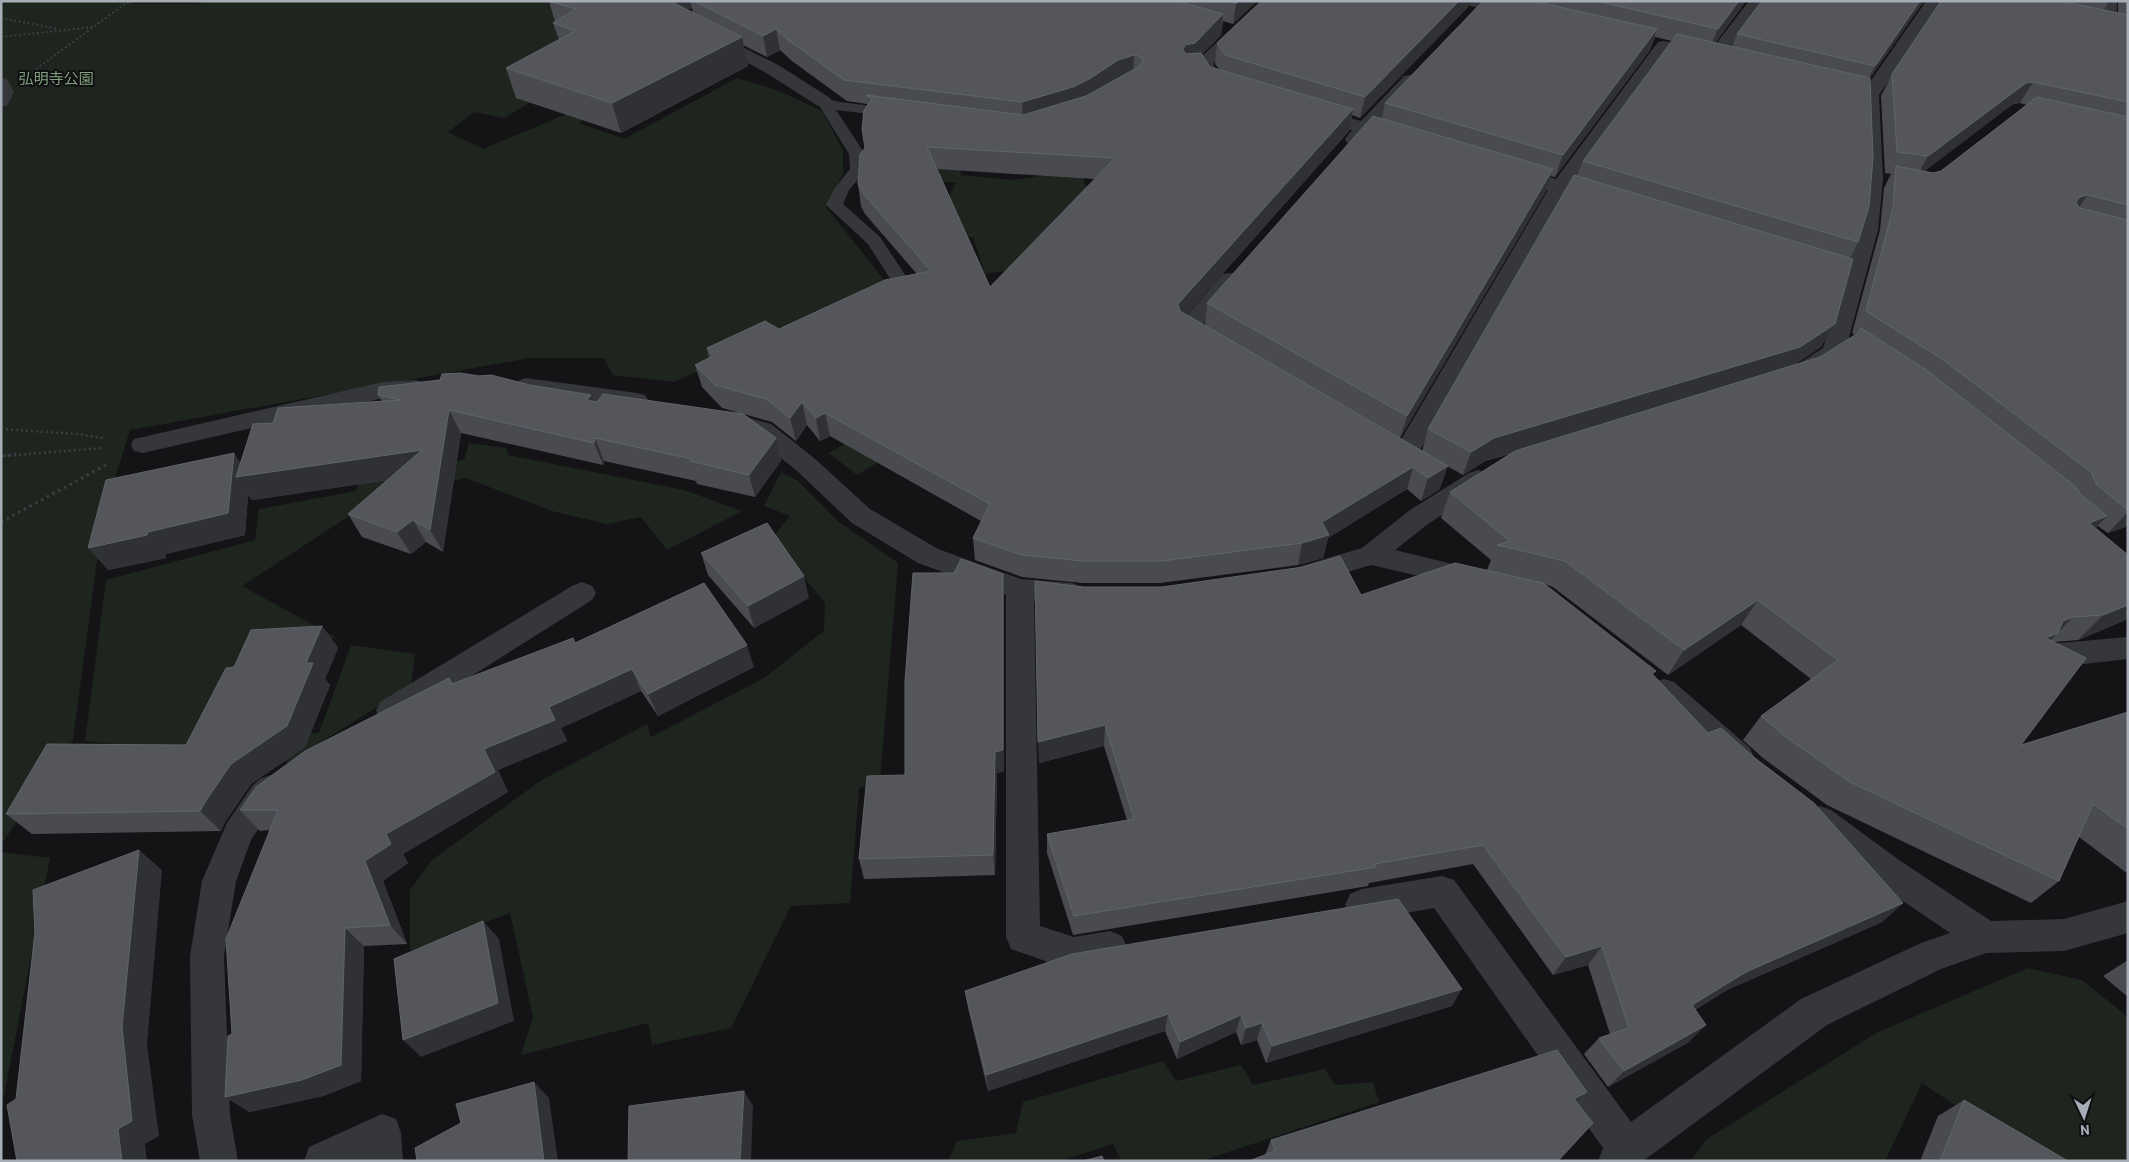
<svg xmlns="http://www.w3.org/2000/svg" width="2129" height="1162" font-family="Barlow,'Noto Sans JP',sans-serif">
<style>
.green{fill:#1e251e}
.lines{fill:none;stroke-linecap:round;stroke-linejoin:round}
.path-far2{stroke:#3b3e42;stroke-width:2;stroke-dasharray:2 2.5;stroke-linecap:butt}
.path-far1{stroke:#3b3e42;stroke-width:2.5;stroke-dasharray:2 3;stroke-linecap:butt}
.path{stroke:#3b3e42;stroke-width:3;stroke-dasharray:2.5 4;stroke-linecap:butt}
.lane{fill:#35373b;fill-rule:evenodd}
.street{fill:#35373b;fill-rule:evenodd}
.wall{fill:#4a4b51;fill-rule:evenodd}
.shaded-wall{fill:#303135}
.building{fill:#54565c;stroke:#61646a;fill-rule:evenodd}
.labels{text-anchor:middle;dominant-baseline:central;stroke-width:4;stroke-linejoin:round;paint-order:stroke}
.far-park-label{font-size:15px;fill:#80a07e;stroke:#0f0f11}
</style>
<rect width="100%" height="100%" fill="#141416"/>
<path class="green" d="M1,1H127L135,4H197L207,1H583L586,18L555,32L574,39L541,96L504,118L474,112L448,132L483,149L593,103L605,106L579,123L624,139L737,78L777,90L822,111L843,150V174L826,207L893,291L801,326L674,382L613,375L604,358H530L130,430L103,516L73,740L1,845Z
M958,157L961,175L1013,180L1080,170L1087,189L1032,309L1004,271L985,274L973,237L926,242L951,204L950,195L956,183L868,174Z
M897,412L934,428L857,475L829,453Z
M376,414L394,472L464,460L469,443L506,448L508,455L684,490L742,511L667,550L641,517L607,524L552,511L466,478L378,497L242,586L337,638L264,635L210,736L319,733L351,645L415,654L411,686L289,762L85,741L106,580L255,540L259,509L356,491Z
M781,472L797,480L839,522L898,563L880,783L859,788L850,903L791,906L731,1028L652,1045L648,1023L521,1055L533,1017L510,913L410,951V890L432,860L540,781L647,724L651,737L764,678L824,631L825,603L772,538L790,516L764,506Z
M1,852L50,858L1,1112Z
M2028,968L2082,980L2128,1017V1161H2039L1922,1083L1885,1161H1690L1707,1139L1878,1032Z
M1163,1061L1176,1081L1241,1065L1253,1085L1325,1069L1335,1085L1373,1082L1379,1102L1201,1161H1121L1113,1144L1060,1161H948L957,1141L1016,1133L1023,1102Z"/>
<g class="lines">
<path class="path-far2" d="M1,18L59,29
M1,37L93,27
M36,69L129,1H171"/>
<path class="path-far1" d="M1,429L77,434L103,438
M4,456L102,448"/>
<path class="path" d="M1,456L20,454
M1,522L106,465"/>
<path class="lane" d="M824,98L840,102L895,109L900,110L902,113L900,116L895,117L836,110L865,154L866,170L849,190L843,204L880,237L913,287L910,291L904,292L898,291L868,244L826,205L834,189L850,169L849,154L817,102L819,99Z"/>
<path class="street" d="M1260,1H1278L1213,64L1222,78L1232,82L1235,86L1232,90L1226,91L1209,86L1195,63Z
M1461,1H1491L1522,9L1524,12L1522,15L1516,17L1463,4Z
M1749,1H1766L1720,62L1714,63L1708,62L1705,58Z
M1926,1H1942L1879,95L1883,179L1878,230L1845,352C1839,360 1814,378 1805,377C1802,377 1799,376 1797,375L1793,370L1797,365L1823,348L1858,230L1863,179L1861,95Z
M2101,1H2117L2116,28L2114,32H2102L2100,28Z
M713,32L780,66L830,98L833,102L830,106L824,107L818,106L768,74L707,41L705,37L707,33Z
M1664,41L1670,42L1673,46L1572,184L1609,196L1612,200L1609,204L1602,206L1565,195L1414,461L1405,464L1396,461L1392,455L1548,190L1507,177L1504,173L1507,169L1514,167L1556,179L1658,42Z
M1410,75L1416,76L1419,80L1377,126L1405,134L1407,138L1405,142L1398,144L1368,135C1361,142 1358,146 1347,143L1345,139L1352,130L1309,117L1306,113L1309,109L1315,108L1361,121L1404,76Z
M1,78L7,79L14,92L7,106L1,107Z
M1231,273L1239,274L1242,279L1202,326L1219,336L1222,341L1219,346C1205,350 1185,340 1177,328L1180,323L1223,274Z
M526,378L637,393L645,395L649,401L645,407L637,409L518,391L514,386L518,381Z
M416,380L424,383L428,388L424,393L383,398L143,453L134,451L131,445L134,439L143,437L383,382Z
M745,417L771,424L814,458L870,509L938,549L1021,579L1072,583L1082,587L1086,594L1082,601L1072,605L1034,601L1040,926L1074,937L1110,931L1122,936L1127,948L1122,960L1110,965L1074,971L1011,949L1006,937V595L918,563L852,523L796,470L753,436L736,431L733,425L736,419Z
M1478,470L1487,473L1491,479L1487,485L1428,524L1395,550L1481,571L1485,578L1481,585L1471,588L1371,565L1308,584L1298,581L1294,574L1298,567L1362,548L1410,510L1469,473Z
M582,582L592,586L596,593L592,600L402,720L391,723L380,720L376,711L380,702L572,586Z
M2128,637V659L2049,668L2039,664L2035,656L2039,648L2049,644Z
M1664,679L1674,682L1750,748L1754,757L1750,766L1739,770L1728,766L1654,700L1649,691L1654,682Z
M271,775L282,779L287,789L282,799L274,806L251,840L236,881L224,956L230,1115L238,1161H200L192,1115L190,956L202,881L227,823L252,786L260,779Z
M1820,806L1831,810L1899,860L1991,921L2064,919L2128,901V933L2064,951L1986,953L1941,969L1827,1025L1643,1161H1598L1603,1148L1434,908L1362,921L1350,916L1345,905L1350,894L1362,889L1442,876L1454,880L1631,1122L1801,999L1921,943L1950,933L1875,882L1809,830L1804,820L1809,810Z
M382,1114L396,1119L401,1133L403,1161H304L309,1147Z"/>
</g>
<path class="wall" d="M549,1H1257L1233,24L1223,21L1221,35L1202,54L1210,67L1219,69L1215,64L1217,43L1468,7L1360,118L1352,115L1349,131L1186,315L1422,451L1428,429L1577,176L1583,161L1672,41L1655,37L1650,50L1555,177L1551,176L1546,191L1400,438L1205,326L1207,303L1382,118L1385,103L1483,1H1746L1715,43L1732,47L1737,34L1924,1L1870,78L1858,242L1850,258L1821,347L1794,365L1820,357L1855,335L1852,333L1880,230L1884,188L1891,174L1885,173L1881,96L1892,74L1941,1H2109L2104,10L2118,13V1H2128V526L2108,533L2098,526L2096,528L2128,555V619L2078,640L2054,642L2021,745L2128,712V874L2079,837L2059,881L2031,903L1827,805L1763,758L1743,740L1761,716L1811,679L1741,625L1668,675L1553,587L1545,584L1654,675L1708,733L1903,903L1882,922L1727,990L1695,1010L1689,1042L1608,1087L1584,1054L1599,1038L1610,1034L1588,965L1553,975L1473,864L1369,883L1368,886L1073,935L1047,853V834L1127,820L1104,746L1039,763L1083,587L1361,595L1487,570L1491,560L1441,518L1450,492L1510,454L1485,461L1463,475L1429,456L1440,489L1421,501L1407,489L1328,538L1323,558L1298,565L1160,583H1083L1022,577L975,560L973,538L981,521L830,436L820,441L807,425L796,441L772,422L744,414L776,438L781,461L755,497L697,484L696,481L604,461L603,465L461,433L443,552L426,542L411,554L362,537L348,514L388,480L252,500L248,495L245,535L166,554V558L108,570L241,463L382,401L378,395L593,401L597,402L743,414L722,408L702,387L695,365L709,358L707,348L779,329L917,274L865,214L861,206L858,184L865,148L867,104L847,101L792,61L780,50L767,57L743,45L748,66L621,133L516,98L506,68L559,40L553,23L555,22ZM692,8L693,13L686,10ZM2020,103L2027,105L1941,171L1933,173L1924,171L2013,104ZM937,169L1095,179L990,287Z
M701,553L809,598L754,628L708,575Z
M1003,574L1004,596V771L997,773L995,875L864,879L859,859L905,775Z
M322,626L338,648L325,679L330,685L305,747L251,784L225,822L221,831L32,834L6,814L186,745L234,667Z
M575,643L754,667L658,716L641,691L561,728L567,741L498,770L508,792L403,854L408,863L383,881L407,944L364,946L361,1081L323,1096L249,1112L232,1034L269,830L260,831L240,810L452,684Z
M2128,960V997L2103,976Z
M965,991L1452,1006L1266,1063L1257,1040L1241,1045L1236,1032L1177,1059L1165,1031L988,1091L968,1008Z
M1587,1092L1577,1103L1265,1155L1271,1140Z
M1964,1100L2068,1161H1920L1938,1116Z"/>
<path class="shaded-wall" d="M675,1H690L692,8L678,12Z
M1238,1H1257L1233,24L1236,4Z
M1459,1H1470L1468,7L1360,118L1365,97Z
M1739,1H1746L1709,50L1718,29Z
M1920,1H1924L1864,87L1875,66Z
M1223,14L1221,35L1193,64L1183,50L1185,45Z
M776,29L780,50L767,57L763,36Z
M1657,29L1650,50L1555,177L1563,155Z
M742,37L748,66L621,133L612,103Z
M1134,55L1133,76L1091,99L1023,123L1022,102L1118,60Z
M2033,82L2020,103L2013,104L1916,178L1928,156L2026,83Z
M1353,109L1349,131L1176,327L1178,304Z
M1553,169L1546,191L1400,438L1407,416Z
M2088,195L2072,217L2076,202L2080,197Z
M1835,324L1821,347L1787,369L1485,461L1463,475L1471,452L1494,438Z
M591,395L600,418L587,400Z
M802,402L807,425L796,441L790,418Z
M449,410L461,433L443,552L430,530Z
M825,413L830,436L820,441L816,418Z
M595,438L604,461L603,465L594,443Z
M776,438L781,461L755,497L749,475Z
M422,450L435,473L252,500L248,495L245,535L166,554V558L108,570L88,548L148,532L234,453L249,475Z
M1448,466L1440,489L1421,501L1428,478Z
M1413,467L1407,489L1328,538L1323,558L1298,565L1302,543L1322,522Z
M2128,512V526L2108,533Z
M2107,516L2083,542L2089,523Z
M413,520L426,542L411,554L397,532Z
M1003,574L1004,596V771L997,773L995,875L993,855L995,752Z
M804,576L809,598L754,628L748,606Z
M1758,600L1741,625L1668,675L1684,650Z
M2128,605V619L2078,640L2103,615Z
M2073,617L2034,658L2021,663L2063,621Z
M322,626L338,648L325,679L330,685L305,747L251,784L225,822L221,831L200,811L205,802L231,764L306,663Z
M747,645L754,667L658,716L648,694Z
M632,669L641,691L561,728L567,741L498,770L508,792L403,854L408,863L383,881L407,944L390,925L365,861L386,834L484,749L549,707Z
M1105,725L1104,746L1039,763L1038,742Z
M139,850L162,870L147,1044L159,1136L145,1144L147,1161H122L118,1129L122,1027Z
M1903,903L1882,922L1727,990L1675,1022L1692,1005L1746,972Z
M483,921L499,939L514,1021L421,1057L403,1040Z
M345,928L364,946L361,1081L323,1096L249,1112L225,1097Z
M1602,946L1588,965L1553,975L1566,957Z
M1462,989L1452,1006L1266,1063L1272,1046Z
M1168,1014L1165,1031L988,1091L986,1075Z
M1241,1015L1236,1032L1177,1059L1180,1042Z
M1262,1023L1257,1040L1241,1045L1246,1028Z
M1706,1025L1689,1042L1608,1087L1624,1071Z
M534,1082L549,1098L558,1161H544Z
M744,1091L753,1106L751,1161H740Z
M1587,1092L1572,1108L1574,1099Z"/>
<path class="building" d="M549,1H670L742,37L612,103L506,68L575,31L553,23L576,9Z
M694,1H1177L1223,14L1195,43L1185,45L1183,50L1186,54L1201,53L1210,67L1353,109L1178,304L1180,311L1448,466L1428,478L1413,467L1322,522L1329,535L1302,543L1162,561H1083L1022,555L973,538L990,504L825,413L816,418L802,402L790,418L766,399L715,385L695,365L713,356L707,348L765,321L779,329L885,280L931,271L862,192L858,184L860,154L865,148L862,129L864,110L872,99L866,95L1023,115L1086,96L1140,66L1143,60L1139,56L1134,55L1118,60L1091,78L1073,87L1022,102L844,80L788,40L776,29L763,36ZM927,147L1115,158L990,287Z
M1227,1H1238L1236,4Z
M1262,1H1459L1365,97L1225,55L1217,43Z
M1483,1H1533L1657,29L1563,155L1385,103Z
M1596,1H1739L1718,29Z
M1762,1H1920L1875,66L1737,34Z
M1941,1H2060L2128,15V102L2033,82L2026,83L1928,156L1897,152L1892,74Z
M1677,34L1870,78L1873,157L1869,207L1858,242L1583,161Z
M2037,97L2128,117V205L2088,195L2080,197L2076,202L2079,208L2128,220V510L2097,485L2091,472L1942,359L1866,311L1893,208L1896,166L1933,173L1941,171Z
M1373,116L1553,169L1407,416L1207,303Z
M1574,175L1853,259L1835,324L1800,347L1494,438L1471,452L1428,429Z
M1861,328L1925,369L2075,486L2081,495L2107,516L2089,523L2128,555V605L2103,615L2073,617L2063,621L2058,633L2046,638L2086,658L2021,745L2128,712V829L2093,804L2059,881L1848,781L1782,734L1761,716L1838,660L1758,600L1684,650L1565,561L1497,545L1510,541L1450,492L1515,451L1820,357L1858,333Z
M460,373L479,376L491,375L530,385L591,395L587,400L597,402L603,394L743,414L776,438L749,475L690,461L692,459L595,438L594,443L449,410L430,530L413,520L397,532L348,514L422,450L236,477L253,424L273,423L278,408L400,400L378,395L379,387L440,380L442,374Z
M234,453L228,513L148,532L147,535L88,548L106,480Z
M767,523L804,576L748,606L701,553Z
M1340,556L1361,595L1455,563L1543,583L1656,671L1652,674L1708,733L1721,728L1755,758L1814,803L1903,903L1746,972L1692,1005L1706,1025L1624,1071L1599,1038L1629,1028L1602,946L1566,957L1483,845L1374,864L1376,867L1074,916L1047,834L1134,819L1105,725L1038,742L1035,581L1083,587H1162L1303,567Z
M961,559L1003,574V750L995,752L993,855L859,859L867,776L905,775V682L913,573H954Z
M704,583L747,645L648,694L632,669L549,707L555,720L484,749L495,772L386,834L391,844L365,861L390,925L345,928L341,1065L302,1080L225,1097L228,1036L232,1034L226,939L278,810H240L256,787L305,751L449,678L452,684L573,638L575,643Z
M322,626L306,663H313L287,726L231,764L205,802L200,811L6,814L47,744L186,745L226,668L234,667L251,630Z
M139,850L122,1027L132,1121L118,1129L122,1161H17L7,1105L16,1099L35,932L33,890Z
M1398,899L1462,989L1272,1046L1262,1023L1246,1028L1241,1015L1180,1042L1168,1014L986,1075L965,991L1072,954Z
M483,921L498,1003L403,1040L394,959Z
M1557,1050L1587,1092L1574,1099L1593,1123L1558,1161H1249L1275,1151L1271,1140Z
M534,1082L544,1161H417L415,1148L461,1123L456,1104Z
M744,1091L740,1161H628L629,1106Z
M1964,1100L2068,1161H1940Z
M1102,1156L1104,1161H1083Z"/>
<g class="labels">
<g class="far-park-label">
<text x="56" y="78">弘明寺公園</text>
</g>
</g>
<rect width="2129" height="1162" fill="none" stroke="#a6adb6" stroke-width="5"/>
<g transform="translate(2084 1117) rotate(176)" stroke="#0f0f11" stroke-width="4" paint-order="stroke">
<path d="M0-4L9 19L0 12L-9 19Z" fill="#a6adb6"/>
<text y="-8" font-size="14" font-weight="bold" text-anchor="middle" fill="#a6adb6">N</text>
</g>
</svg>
